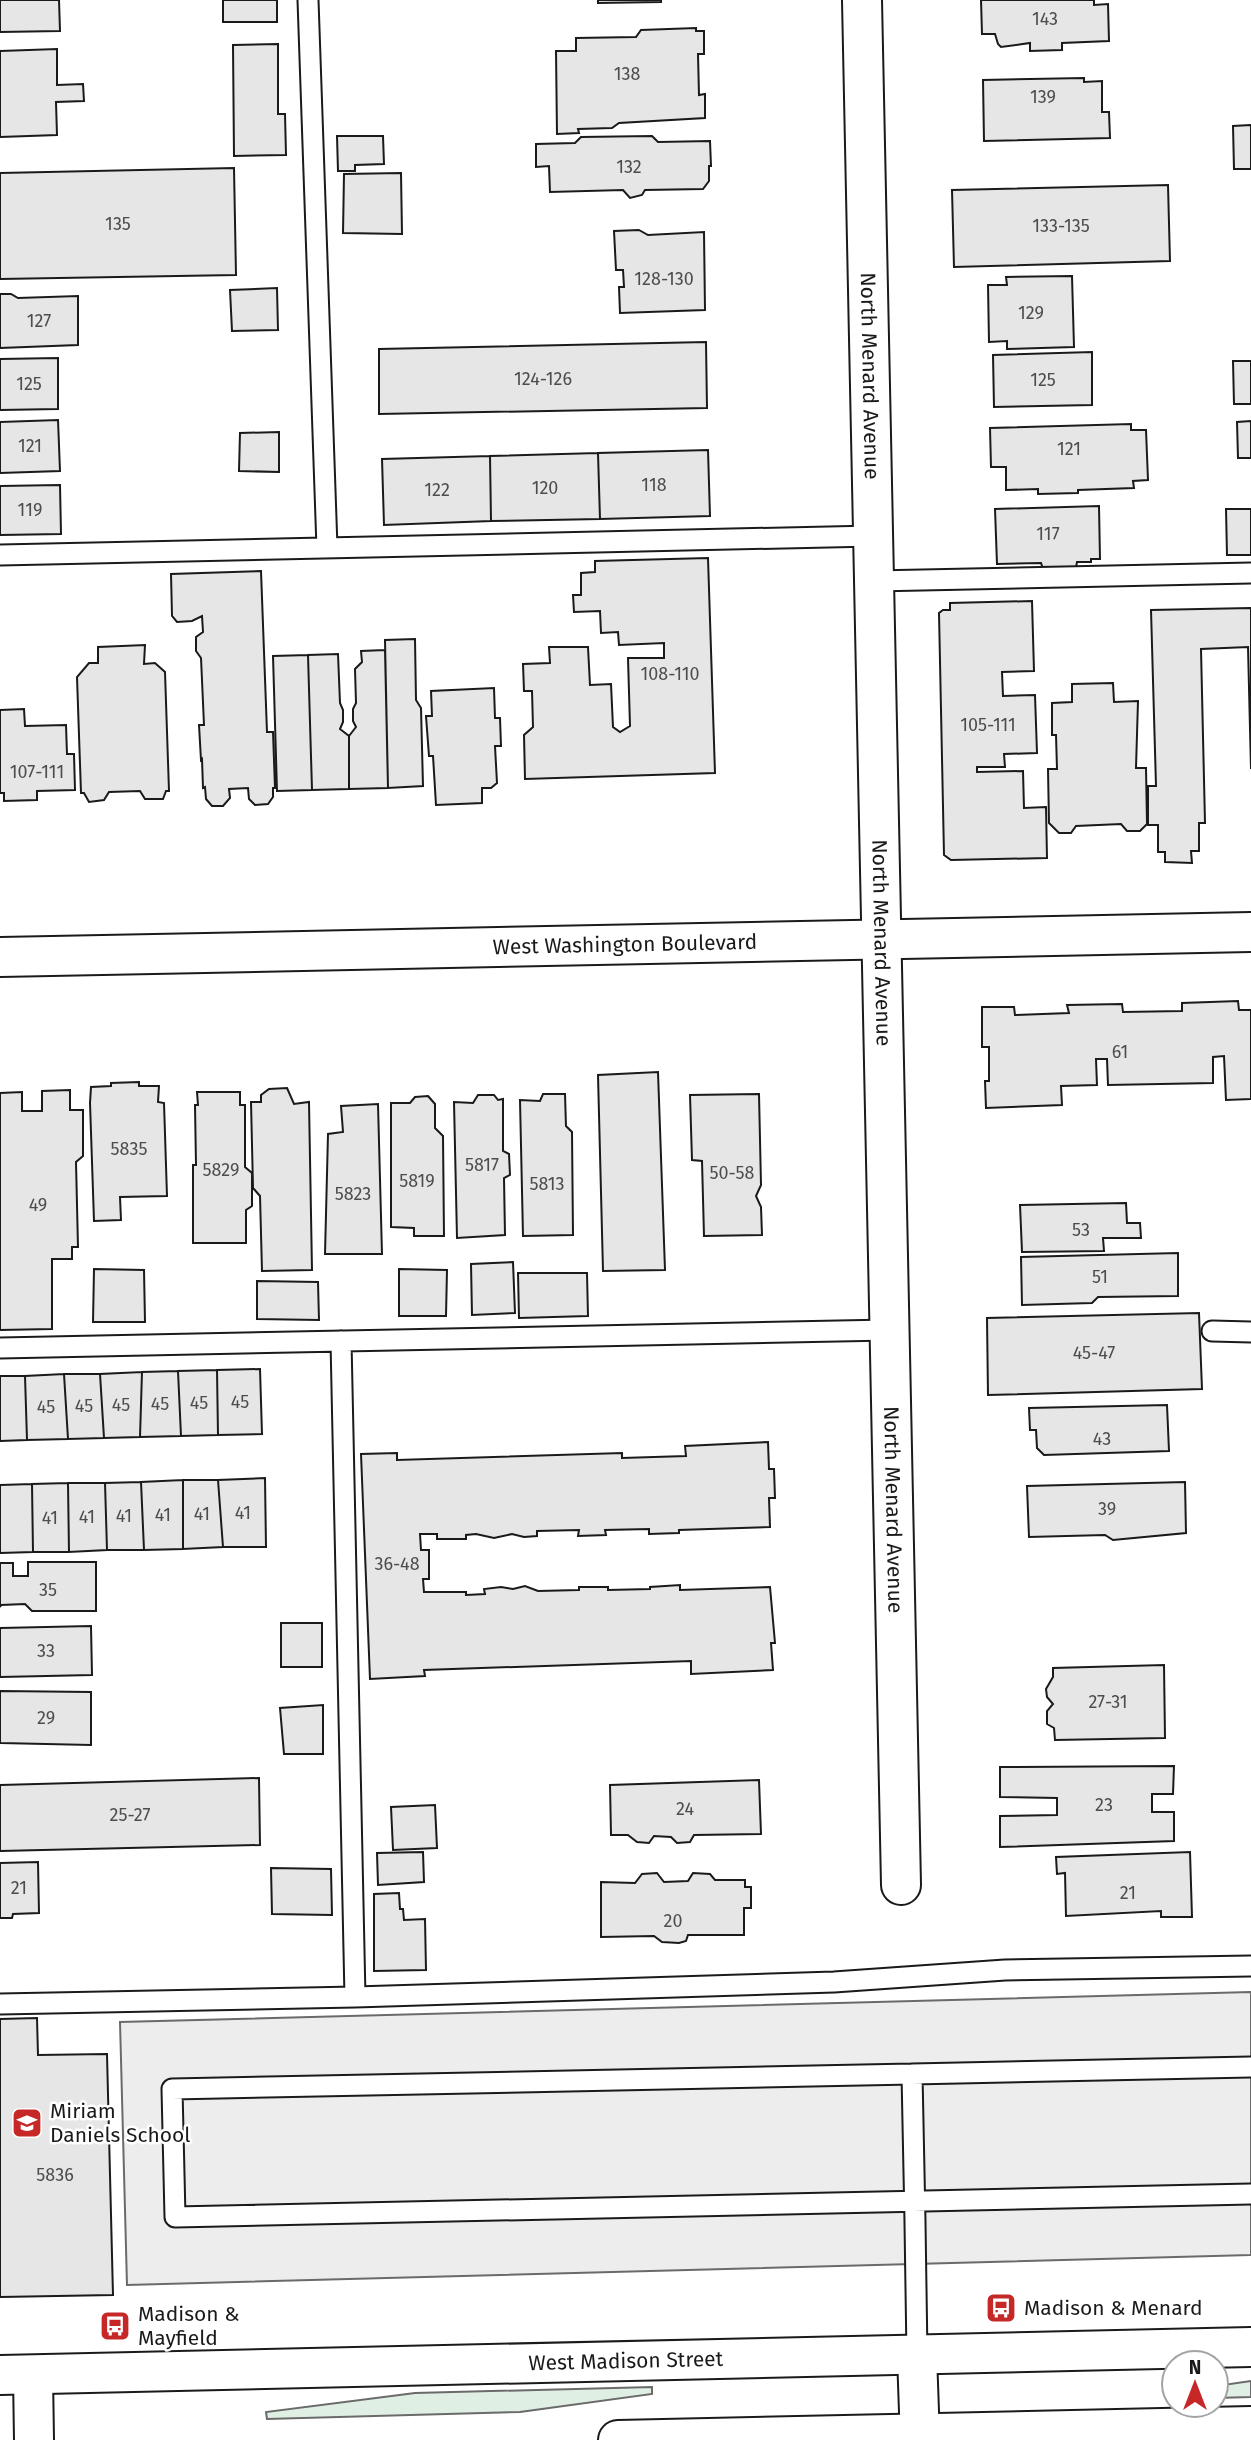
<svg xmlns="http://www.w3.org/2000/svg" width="1251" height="2440" font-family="'Fira Sans',sans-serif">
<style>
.green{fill:#e0efe3;stroke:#6a6a6a;stroke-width:2}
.parking{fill:#ededed;stroke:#6a6a6a;stroke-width:2}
.building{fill:#e6e6e6;stroke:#1a1a1a;stroke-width:2}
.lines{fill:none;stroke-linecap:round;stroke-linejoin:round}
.lane-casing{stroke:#1a1a1a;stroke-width:23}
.street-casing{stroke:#1a1a1a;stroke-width:42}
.secondary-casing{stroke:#1a1a1a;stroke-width:42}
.lane{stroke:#fff;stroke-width:19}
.street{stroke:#fff;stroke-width:38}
.secondary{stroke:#fff;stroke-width:38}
.labels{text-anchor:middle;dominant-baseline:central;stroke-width:5;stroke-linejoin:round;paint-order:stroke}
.number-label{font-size:18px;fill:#4d4d4d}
.street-label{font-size:21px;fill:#1a1a1a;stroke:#fff}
.poi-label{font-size:21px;fill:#1a1a1a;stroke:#fff;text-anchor:start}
</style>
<rect width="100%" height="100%" fill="#fff"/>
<path class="green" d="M1251,2381V2397L1216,2398V2386Z
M652,2387V2394L520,2412L267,2419L266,2412L415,2393Z"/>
<path class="parking" d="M1251,1992V2255L127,2285L120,2022Z"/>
<path class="building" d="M0,0H59L60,31L0,32Z
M223,0H277V22H223Z
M598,0H661V2L598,3Z
M981,0H1094V5L1108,4L1109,41L1062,43V50L1030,51V43L1001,47L998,44L995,34H982Z
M696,28V31H704V54H698L699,95L705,94V118L619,123L612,128L578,129L579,133L557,134L556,51H576V38L636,37L641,30Z
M278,44V114H285L286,155L234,156L233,45Z
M57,49V85L83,84L84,101L56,102L57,135L0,137V51Z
M1084,78V82L1102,81V112H1109L1110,138L984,141L983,80Z
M1251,125V169H1234L1233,126Z
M337,136H383L384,164L355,165V171H338Z
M652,136L658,142L710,141L711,166H709V181L703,189L645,190L642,195L630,198L623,190L550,192L549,166L536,167V144L575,143L581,137Z
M234,168L236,275L0,279V173Z
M401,173L402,234L343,233L344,174Z
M1168,185L1170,261L954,267L952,190Z
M639,230L648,235L704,232L705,310L620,313L619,287H624L623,270H616L614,231Z
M1072,276L1074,347L1007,349V341L989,342L988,285H1007L1006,277Z
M277,288L278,330L232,331L230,290Z
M0,294H11L18,298L78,296V345L0,348Z
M706,342L707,408L379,414V349Z
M1092,352V405L994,407L993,355Z
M58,358V409L0,410V359Z
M1233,361H1251V404H1234Z
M58,420L60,471L0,473V422Z
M1251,421V458H1238L1237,422Z
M1131,424V430H1146L1148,480L1133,481L1134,488L1078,490V493L1038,494V489L1006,490V467H991L990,428Z
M279,432V472L239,471L240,433Z
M708,450L710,516L600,519L598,453Z
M598,453L600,519L491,521L490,456Z
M490,456L491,521L384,525L382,459Z
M60,485L61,534L0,535V486Z
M1099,506L1100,559H1091V562H1077L1076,568L1043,569L1041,563L997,564L995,509Z
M1226,509H1251V555H1227Z
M708,558L715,773L525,779L524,735L533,727L532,691H524L523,664L550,663L549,647H588L590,685L611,684L613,727L620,732L630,726L628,658H664V643L619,645L618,632L601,633L600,611L574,612L573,595H581V573L595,572V561Z
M261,571L267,732H273L275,788H273V797L268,804L255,805L249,799L248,788L229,789L230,798L223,806H212L206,799L205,787L203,788L202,759L201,760L199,725H204L201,658L196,651V637L203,632L202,616L192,621L177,622L172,616L171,574Z
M1032,601L1034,671L1002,672L1003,696L1035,695L1037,753L1004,754L1005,767H977V772L1023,771L1024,808L1046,807L1047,858L951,860L944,855L939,613L943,610H950V603Z
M1251,608V769L1248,647L1201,649L1205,823H1199V851H1191L1192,863L1165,862V852H1158V825H1148V786H1156L1151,610Z
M415,639L416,700L421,708L423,786L388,788L385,640Z
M145,645L144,664L155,663L165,672L169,791H166L163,799H145L140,791L109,792L104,800L89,802L84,793H81L77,677L89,663H98V647Z
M385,650L388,788L349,789V736L356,727L353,721V709L356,703L355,669L362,662L361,651Z
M338,654L340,703L343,710V722L340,729L349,736V789L312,790L308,655Z
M308,655L312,790L277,791L273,656Z
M1113,683L1114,702L1138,701L1136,768H1146L1147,824L1140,831H1127L1121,824L1076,826L1071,833H1059L1049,823L1048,769H1057L1056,735H1052V703L1072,702V684Z
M494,688L495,718H500L501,746H495L497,783L491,788H482V803L436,805L433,756H429L426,716H432L431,691Z
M24,709L25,726L66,725L67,754H74L75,790L37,791V800L4,801V793H0V710Z
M1238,1001L1239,1010H1251V1099L1226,1100L1224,1056L1213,1057V1083L1108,1085L1107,1059H1096L1097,1085L1061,1086L1062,1105L986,1108L985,1081H989V1047H982V1007H1014L1015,1015L1069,1013L1067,1005L1122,1004L1123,1012L1182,1011V1003Z
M658,1072L665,1270L603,1271L598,1075Z
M139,1082V1086H159L158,1102L164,1103L167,1196L120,1197L121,1220L94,1221L90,1103L91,1087L111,1086V1083Z
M287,1088L294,1104L309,1102L312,1270L262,1271L260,1196L253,1188L251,1102H261V1095L269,1089Z
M70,1090V1110H83V1156L76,1162L78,1247H72V1259H52V1329L0,1330V1093L22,1092V1111H42V1091Z
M197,1092H240V1105H245V1167L252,1173V1206L246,1210V1243H193V1165H196L195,1105H198Z
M543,1094H565L566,1126L572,1132L573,1235L523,1236L520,1100L540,1101Z
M759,1094L761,1185L756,1196L761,1207L762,1235L704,1236L702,1161L692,1160L690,1095Z
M478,1095H494L498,1100L503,1099V1151L509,1154L510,1175L504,1178L505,1235L457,1238L454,1102L473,1103Z
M428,1096L435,1104V1128L443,1136L444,1236H414V1228L391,1227V1103H410L415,1097Z
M378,1104L382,1254H325L328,1134L343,1132L341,1106Z
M1126,1203L1127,1223H1140L1141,1238H1103L1104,1251L1022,1252L1020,1205Z
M1178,1253V1296L1098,1297L1092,1303L1022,1305L1021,1257Z
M513,1262L515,1313L472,1315L471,1264Z
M94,1269L144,1270L145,1322H93Z
M399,1269L447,1270L446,1316H399Z
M518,1273H587L588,1316L519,1318Z
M257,1281L318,1282L319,1320L257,1319Z
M1199,1313L1202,1389L988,1395L987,1318Z
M260,1369L262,1434L218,1435L217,1370Z
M217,1370L218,1435L181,1436L178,1371Z
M178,1371L181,1436L140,1437L142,1372Z
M142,1372L140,1437L104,1438L100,1374Z
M64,1374L68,1439L27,1440L25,1376Z
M64,1374H100L104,1438L68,1439Z
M0,1376H25L27,1440L0,1441Z
M1167,1405L1169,1451L1044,1455L1037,1448L1036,1430H1030L1029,1408Z
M768,1442L769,1469H774L775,1498H769L770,1527L679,1530V1533L649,1534V1529L605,1530L606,1535L578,1536L579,1530L537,1531V1536L524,1537L512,1534L494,1538L476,1534L466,1535V1539H437V1534H420L421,1550H429V1579H423L424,1592H466V1595L485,1594L484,1589L501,1587L513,1589L525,1586L538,1591L579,1590V1587H608V1590L650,1589V1587L680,1585V1590L770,1587L775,1643H771L773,1670L691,1674V1661L424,1670L425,1676L370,1679L361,1454L397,1453V1460L622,1453V1458L686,1456L685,1446Z
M265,1478L266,1547H223L218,1480Z
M183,1480V1549L144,1550L141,1482Z
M183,1480H218L223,1547L183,1549Z
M141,1482L144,1550H107L105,1483Z
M1185,1482L1186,1533L1113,1540L1105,1535L1029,1537L1027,1486Z
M68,1483H105L107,1550L69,1552Z
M68,1483L69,1552H33L32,1484Z
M32,1484L33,1552L0,1553V1485Z
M28,1562H96V1611H32L25,1604L1,1605L0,1607V1563H13V1576H28Z
M281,1623H322V1667H281Z
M91,1626L92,1675L0,1677V1628Z
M1164,1665L1165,1738L1055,1740L1054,1728L1047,1724V1711L1053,1704L1047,1697L1046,1689L1053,1677V1668Z
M0,1691L91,1692V1745L0,1743Z
M323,1705V1754H284L280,1708Z
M1174,1766L1173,1794H1152V1812H1174V1841L1000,1847V1816L1057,1815V1798L1000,1797V1767Z
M259,1778L260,1845L0,1851V1785Z
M759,1780L761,1834L694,1835L690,1842L677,1843L671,1837L654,1836L649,1843L637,1842L628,1835H611L610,1785Z
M435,1805L437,1848L393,1850L391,1807Z
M423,1852L424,1882L378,1885L377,1853Z
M1190,1852L1192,1917H1161V1911L1066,1916L1065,1873L1057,1874L1056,1857Z
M38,1862L39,1913L13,1914L12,1918H0V1863Z
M271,1868L331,1869L332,1915L272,1914Z
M657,1873L664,1882L688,1881L693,1873L710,1874L715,1880H745V1887H751V1908H744V1935H688L686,1941L679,1943L662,1942L654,1936L601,1937V1882L635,1883L642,1874Z
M399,1893L400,1909H403L404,1920L425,1919L426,1970L374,1971V1894Z
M37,2018L38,2055L107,2054L113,2295L0,2297V2019Z"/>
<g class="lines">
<g class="lane-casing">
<path id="lane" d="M308,0L327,548
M0,555L873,536
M874,581L1251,573
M1212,1331L1251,1332
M341,1341L355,1997
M0,1348L889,1330
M0,2004L355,1997L834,1982L1005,1970L1251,1966
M912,2074L1251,2067
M917,2355C916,2261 914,2168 912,2074L172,2089L175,2217L1251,2194"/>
</g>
<g class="street-casing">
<g id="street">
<path id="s1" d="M862,0L901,1885"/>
<path d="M917,2355L920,2440"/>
<path d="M33,2375L34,2440"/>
</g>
</g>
<g class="secondary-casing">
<g id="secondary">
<path id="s2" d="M0,957L1251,932"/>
<path id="s3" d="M0,2375L1251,2347"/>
<path d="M618,2440L1251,2426"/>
</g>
</g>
<use href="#lane" class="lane"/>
<use href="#street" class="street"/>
<use href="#secondary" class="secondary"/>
</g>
<defs>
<g id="school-square" transform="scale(1.575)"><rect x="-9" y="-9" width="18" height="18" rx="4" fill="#c62828" stroke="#fff"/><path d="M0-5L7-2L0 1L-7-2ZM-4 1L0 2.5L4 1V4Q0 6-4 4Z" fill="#fff"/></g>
<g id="bus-square" transform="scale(1.575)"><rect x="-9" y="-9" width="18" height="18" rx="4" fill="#c62828" stroke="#fff"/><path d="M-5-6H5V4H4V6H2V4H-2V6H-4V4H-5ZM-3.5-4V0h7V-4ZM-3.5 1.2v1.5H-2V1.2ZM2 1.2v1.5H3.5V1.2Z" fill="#fff"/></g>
</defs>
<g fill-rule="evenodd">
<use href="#school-square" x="27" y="2123"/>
<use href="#bus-square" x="1001" y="2308"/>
<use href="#bus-square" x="115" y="2326"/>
</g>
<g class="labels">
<g class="number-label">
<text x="1045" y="19">143</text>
<text x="627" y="74">138</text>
<text x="1043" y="97">139</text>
<text x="629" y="167">132</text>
<text x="118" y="224">135</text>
<text x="1061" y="226">133-135</text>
<text x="664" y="279">128-130</text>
<text x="1031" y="313">129</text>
<text x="39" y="321">127</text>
<text x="543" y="379">124-126</text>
<text x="1043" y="380">125</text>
<text x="29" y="384">125</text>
<text x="30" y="446">121</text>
<text x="1069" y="449">121</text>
<text x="654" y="485">118</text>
<text x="545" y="488">120</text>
<text x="437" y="490">122</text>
<text x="30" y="510">119</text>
<text x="1048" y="534">117</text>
<text x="670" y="674">108-110</text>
<text x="988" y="725">105-111</text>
<text x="37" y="772">107-111</text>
<text x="1120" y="1052">61</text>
<text x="129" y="1149">5835</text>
<text x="482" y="1165">5817</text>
<text x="221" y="1170">5829</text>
<text x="732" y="1173">50-58</text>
<text x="417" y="1181">5819</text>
<text x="547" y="1184">5813</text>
<text x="353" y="1194">5823</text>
<text x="38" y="1205">49</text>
<text x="1081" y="1230">53</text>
<text x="1100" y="1277">51</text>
<text x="1094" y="1353">45-47</text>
<text x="240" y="1402">45</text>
<text x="199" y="1403">45</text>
<text x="160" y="1404">45</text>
<text x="121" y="1405">45</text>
<text x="84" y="1406">45</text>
<text x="46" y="1407">45</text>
<text x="1102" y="1439">43</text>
<text x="1107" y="1509">39</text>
<text x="243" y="1513">41</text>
<text x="202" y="1514">41</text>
<text x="163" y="1515">41</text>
<text x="124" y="1516">41</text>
<text x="87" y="1517">41</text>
<text x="50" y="1518">41</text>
<text x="397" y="1564">36-48</text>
<text x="48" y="1590">35</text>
<text x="46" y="1651">33</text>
<text x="1108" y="1702">27-31</text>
<text x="46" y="1718">29</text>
<text x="1104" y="1805">23</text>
<text x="685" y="1809">24</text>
<text x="130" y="1815">25-27</text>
<text x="19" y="1888">21</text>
<text x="1128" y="1893">21</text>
<text x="673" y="1921">20</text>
<text x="55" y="2175">5836</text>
</g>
<g class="street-label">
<text stroke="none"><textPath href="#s1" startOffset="376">North Menard Avenue</textPath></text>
<text stroke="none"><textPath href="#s1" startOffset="943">North Menard Avenue</textPath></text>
<text stroke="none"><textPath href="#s2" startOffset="625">West Washington Boulevard</textPath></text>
<text stroke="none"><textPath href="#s1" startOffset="1510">North Menard Avenue</textPath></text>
<text stroke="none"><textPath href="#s3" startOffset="626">West Madison Street</textPath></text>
</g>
<g class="poi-label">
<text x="50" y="2111">Miriam<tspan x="50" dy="24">Daniels School</tspan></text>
<text x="1024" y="2308">Madison &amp; Menard</text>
<text x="138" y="2314">Madison &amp;<tspan x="138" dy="24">Mayfield</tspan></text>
</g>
</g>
<g transform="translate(1195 2384)"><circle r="33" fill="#ffffff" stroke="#a3a3a3" stroke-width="2"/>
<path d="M0-5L12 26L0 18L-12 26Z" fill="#c62828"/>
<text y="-10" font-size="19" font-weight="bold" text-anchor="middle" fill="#1a1a1a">N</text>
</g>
</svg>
